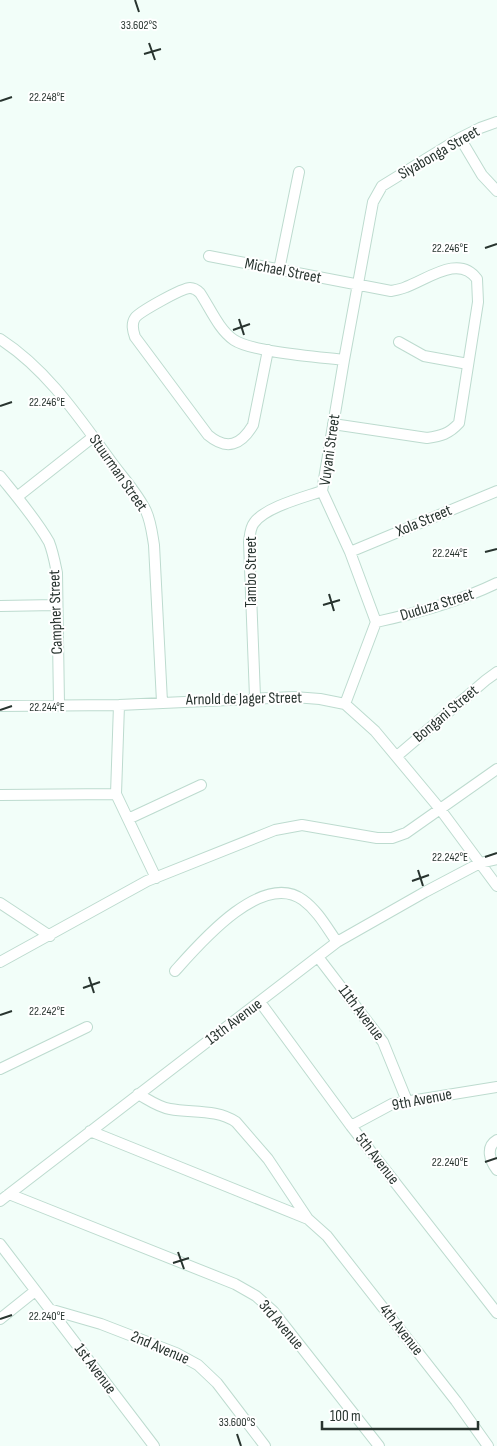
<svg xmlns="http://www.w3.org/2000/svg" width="497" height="1446" font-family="'Sofia Sans Condensed',sans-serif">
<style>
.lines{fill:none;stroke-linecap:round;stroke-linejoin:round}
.street-casing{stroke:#bddbcf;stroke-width:12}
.street{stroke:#fff;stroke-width:10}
.ticks{fill:none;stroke:#28342f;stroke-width:2}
.labels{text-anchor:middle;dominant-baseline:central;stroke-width:4;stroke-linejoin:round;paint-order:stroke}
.street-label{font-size:16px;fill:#28342f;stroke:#fff}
.ticks-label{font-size:12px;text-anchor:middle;fill:#28342f;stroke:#fff;stroke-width:4;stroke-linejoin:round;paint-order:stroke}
</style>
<rect width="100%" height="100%" fill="#f2fef9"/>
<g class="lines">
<g class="street-casing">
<path id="street" d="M460,138L482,175L497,191
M209,256L391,291C396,290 402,289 406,287C428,279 459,254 477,279L478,302L459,423C449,434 441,436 427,438L333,424
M279,270L299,172
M0,339C48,370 80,419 113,464C124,479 138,494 146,511C151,522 152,533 154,545L162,702
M399,342L424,356L468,364
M268,350L253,425C241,445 227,451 208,435L135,337C133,331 131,324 135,318C139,312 182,288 190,288C194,288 197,290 200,293C210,308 219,330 234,340C252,352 319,357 344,360
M0,476C17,497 36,519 49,542C53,552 55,563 57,573L59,704
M17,497L93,437
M350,552L497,491
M0,606L56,605
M376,622C418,613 458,602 497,583
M255,697L249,542C250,535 250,528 254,523C265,507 305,497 322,491
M345,704L376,622L350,552L322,491L344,360L373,202L382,186L460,138L480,128L497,122
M119,705L116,794L156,878
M0,706L119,705L294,697L320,699L345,704L375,731L440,809L497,886
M397,756L486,680L497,672
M0,795L116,794
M128,819L201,785
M0,903L50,936
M318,957L383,1042L407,1101
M0,962L147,881L275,830L302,825L377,838H392L406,833L497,769
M175,971C199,944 262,870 303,900C318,911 327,928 337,942
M260,1002L351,1126L497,1313
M0,1069L87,1027
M138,1094C149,1100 158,1107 170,1109C192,1113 217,1109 236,1122L268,1159L308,1219
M351,1126L392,1104L497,1087
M90,1131L308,1219L327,1236L456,1401L488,1446
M497,1140C485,1147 490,1161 497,1170
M9,1194L235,1284L256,1296L273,1311L379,1446
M0,1201L337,942L425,892L480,863L497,859
M0,1244L154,1446
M49,1309L101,1324L176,1353L198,1365L217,1383L265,1446
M0,1319L35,1291"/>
</g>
<use href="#street" class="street"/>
</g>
<path class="ticks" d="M135,0L139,12M149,43L155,60M144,54L161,49M0,101L12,97M485,248L497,244M239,319L244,335M233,330L250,324M0,406L12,402M485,552L497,549M329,594L334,611M323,605L340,600M0,710L12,706M485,857L497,853M418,870L423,886M412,881L429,875M89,977L94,993M83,988L100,982M0,1015L12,1011M485,1162L497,1158M178,1252L184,1269M173,1263L189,1258M0,1319L12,1315M237,1434L241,1446"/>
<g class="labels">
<g class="street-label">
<text transform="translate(439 153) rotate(-30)">Siyabonga Street</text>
<text transform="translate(283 271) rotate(11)">Michael Street</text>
<text transform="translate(330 450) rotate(-82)">Vuyani Street</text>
<text transform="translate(118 473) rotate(55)">Stuurman Street</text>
<text transform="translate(424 521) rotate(-23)">Xola Street</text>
<text transform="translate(251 572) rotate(-90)">Tambo Street</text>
<text transform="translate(437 605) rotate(-17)">Duduza Street</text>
<text transform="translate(56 612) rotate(-92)">Campher Street</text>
<text transform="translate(244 699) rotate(-1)">Arnold de Jager Street</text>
<text transform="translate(446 714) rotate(-40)">Bongani Street</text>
<text transform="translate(361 1013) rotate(53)">11th Avenue</text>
<text transform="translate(234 1022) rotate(-37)">13th Avenue</text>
<text transform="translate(422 1100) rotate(-11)">9th Avenue</text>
<text transform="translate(377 1159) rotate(52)">5th Avenue</text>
<text transform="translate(281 1325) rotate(49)">3rd Avenue</text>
<text transform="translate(401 1330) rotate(52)">4th Avenue</text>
<text transform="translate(160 1348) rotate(23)">2nd Avenue</text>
<text transform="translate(95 1369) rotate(53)">1st Avenue</text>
</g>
</g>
<g class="ticks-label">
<text x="139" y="29">33.602°S</text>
<text x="47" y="101">22.248°E</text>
<text x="450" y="252">22.246°E</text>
<text x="47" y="406">22.246°E</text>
<text x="450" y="557">22.244°E</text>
<text x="47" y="711">22.244°E</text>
<text x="450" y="861">22.242°E</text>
<text x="47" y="1015">22.242°E</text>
<text x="450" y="1166">22.240°E</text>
<text x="47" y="1320">22.240°E</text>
<text x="237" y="1426">33.600°S</text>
</g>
<path d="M322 1421v8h156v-8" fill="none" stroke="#28342f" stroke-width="2.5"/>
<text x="330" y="1421" font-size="15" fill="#28342f" stroke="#ffffff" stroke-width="4" paint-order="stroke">100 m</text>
</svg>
